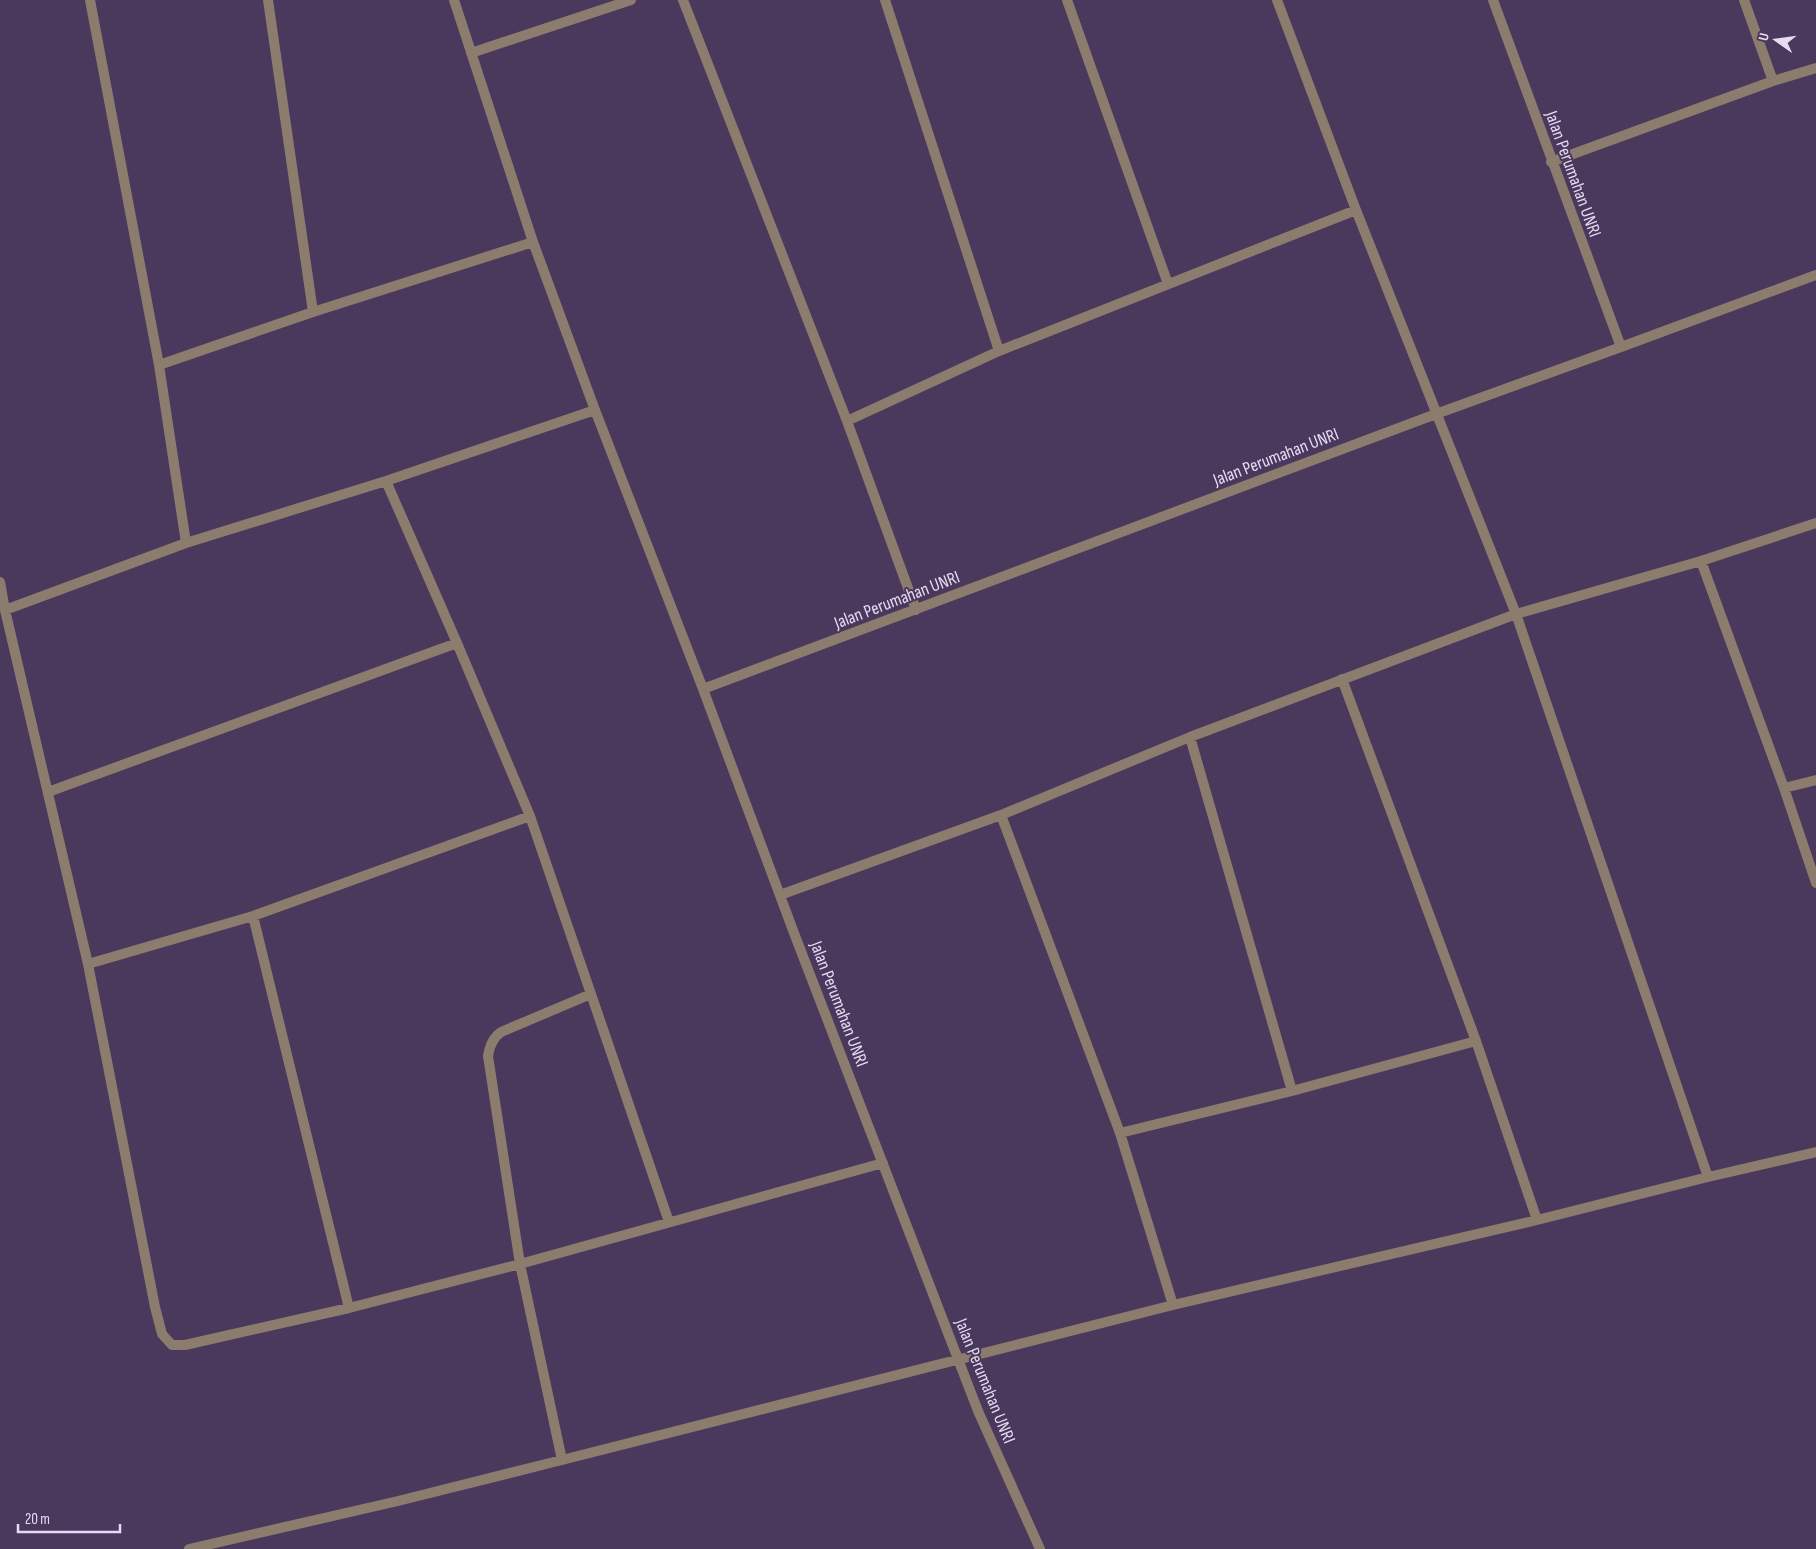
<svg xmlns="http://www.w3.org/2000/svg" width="1816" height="1549" font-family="'Sofia Sans Condensed',sans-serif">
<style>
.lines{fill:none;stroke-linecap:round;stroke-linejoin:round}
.street{stroke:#8c7c6d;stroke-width:10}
.labels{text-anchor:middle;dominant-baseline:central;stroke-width:4;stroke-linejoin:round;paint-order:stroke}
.street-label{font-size:18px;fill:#e5dbf2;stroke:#4a385d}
</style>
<rect width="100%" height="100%" fill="#4a385d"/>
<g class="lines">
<path class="street" d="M90,0L159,365L186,543
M268,0L313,312
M454,0L533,242L595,410L703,689
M683,0L847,421L916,610
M885,0L999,351
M1067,0L1168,284
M1744,0L1773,81
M471,53L631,0
M1551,162L1773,81L1816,68
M1621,347L1816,275
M159,365L313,312L533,242
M847,421L999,351L1356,210
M386,481L457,643L530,816
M1701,561L1784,788L1816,883
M0,582L5,610L186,543L386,481L595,410
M5,610L88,964L155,1307L162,1334L172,1345H185L349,1308L520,1264L883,1163
M1342,679L1476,1041
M1190,737L1292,1091
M1784,788L1816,780
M48,792L457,643
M1001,815L1120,1133L1173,1305
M780,895L1001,815L1190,737L1516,614L1356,210L1277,0
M253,916L349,1308
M88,964L253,916L530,816L591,994
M1708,1177L1816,1152
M1537,1220L1708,1177L1516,614L1701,561L1816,523
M669,1222L591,994L501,1032C493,1038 490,1045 488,1056L520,1264L562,1460L1173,1305L1537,1220L1476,1041L1292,1091L1120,1133
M189,1549L398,1501L562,1460
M1040,1549L978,1411L794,933L703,689L1436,414L1621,347L1493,0"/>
</g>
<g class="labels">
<g class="street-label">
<text transform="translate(1573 174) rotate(70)">Jalan Perumahan UNRI</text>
<text transform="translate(1276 457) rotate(-21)">Jalan Perumahan UNRI</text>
<text transform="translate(897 600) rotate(-21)">Jalan Perumahan UNRI</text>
<text transform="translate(839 1004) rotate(69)">Jalan Perumahan UNRI</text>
<text transform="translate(985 1381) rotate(68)">Jalan Perumahan UNRI</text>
</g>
</g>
<g transform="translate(1776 40) rotate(284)" stroke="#4a385d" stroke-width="4" paint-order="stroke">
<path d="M0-4L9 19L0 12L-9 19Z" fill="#e5dbf2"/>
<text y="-8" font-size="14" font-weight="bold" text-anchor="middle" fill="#e5dbf2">U</text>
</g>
<path d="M18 1524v8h102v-8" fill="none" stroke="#e5dbf2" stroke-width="2.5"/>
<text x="25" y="1524" font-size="15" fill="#e5dbf2" stroke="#4a385d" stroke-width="4" paint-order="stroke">20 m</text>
</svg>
